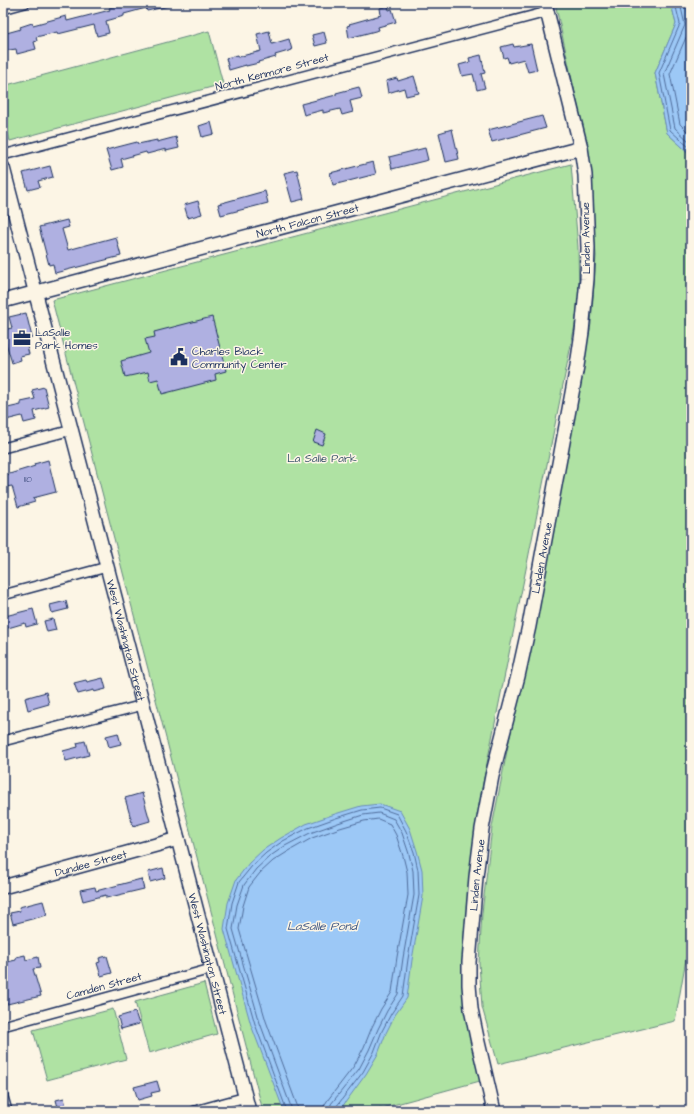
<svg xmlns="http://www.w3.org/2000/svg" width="694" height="1114" font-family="'Architects Daughter',sans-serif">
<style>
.green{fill:#afe2a3;stroke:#658880}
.water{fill:#9cc8f6;stroke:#688bb9}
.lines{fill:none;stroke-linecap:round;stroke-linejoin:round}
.shore{stroke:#4f6c9b;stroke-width:1}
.building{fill:#afb0e1;stroke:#1b2f5e}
.street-casing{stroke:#1b2f5e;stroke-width:12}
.secondary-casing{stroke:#1b2f5e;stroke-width:16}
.street{stroke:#fcf5e5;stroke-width:9}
.secondary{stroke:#fcf5e5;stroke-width:13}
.labels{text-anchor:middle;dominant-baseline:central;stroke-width:3;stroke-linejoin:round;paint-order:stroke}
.number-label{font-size:9px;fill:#404f7f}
.street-label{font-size:11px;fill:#1b2f5e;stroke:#fcf5e5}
.poi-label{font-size:11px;fill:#1b2f5e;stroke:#fcf5e5;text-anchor:start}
.park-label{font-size:11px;fill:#39536c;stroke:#fcf5e5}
.water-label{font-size:12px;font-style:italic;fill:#3b5584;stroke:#fcf5e5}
</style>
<rect width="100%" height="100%" fill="#fcf5e5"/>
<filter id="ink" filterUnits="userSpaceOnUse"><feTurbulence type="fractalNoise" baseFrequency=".025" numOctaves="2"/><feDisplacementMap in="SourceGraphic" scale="8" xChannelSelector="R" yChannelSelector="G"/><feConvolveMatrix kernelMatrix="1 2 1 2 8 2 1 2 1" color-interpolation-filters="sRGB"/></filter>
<g filter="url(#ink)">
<path class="green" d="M555,3H671L676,24L655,73L667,133L691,155V931L675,1021L498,1064L482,1007L479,963L482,913L492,827L591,324L596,256L587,147Z
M209,31L223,84L10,141L3,114V86Z
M571,164L578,247L579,295L575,325L483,783L469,879L462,969L464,1005L470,1037L480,1081L371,1111H263L52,300Z
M204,983L217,1034L149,1053L135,1002Z
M113,1009L126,1059L47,1080L33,1030Z"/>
<path class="water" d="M671,3H689L691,4V155L667,133L655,73L676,24Z
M380,804L400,811L410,829L417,851L422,870L423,896L412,960L407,998L395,1015L386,1033L378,1054L366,1074L342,1107L337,1111H284L251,1025L224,929L228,903L236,880L249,863L263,850L281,838L306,824L335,814L361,806Z"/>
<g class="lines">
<path class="shore" d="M675,3L680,24L659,73L670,130L691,149
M680,3L685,25L664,74L675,128L691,143
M686,3L690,20L691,26L670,74L680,124L691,135
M287,1111L255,1024L228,929L232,903L239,882L252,866L266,853L283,841L308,828L336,818L362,810L380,808L397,814L406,831L414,852L418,870L419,895L408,959L403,996L391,1014L382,1031L374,1052L363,1072L336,1107L335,1111
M292,1111L291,1107L260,1023L233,929L237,905L244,885L256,869L269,857L285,846L310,833L338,823L363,815L379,813L394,819L402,833L409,854L413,871L414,895L403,958L398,994L387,1011L378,1029L369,1050L359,1069L331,1104L330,1111
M298,1111L297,1105L266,1021L239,929L243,906L249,887L260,873L273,861L289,851L312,838L340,828L364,821L378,819L390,824L396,835L403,856L407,872L408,895L397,957L392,992L381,1009L372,1027L364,1047L354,1066L327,1101L324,1106V1111"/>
</g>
<path class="building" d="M129,3H169V6L147,11L146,8L124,14V16L106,21L109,33L97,36L94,25L58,34L57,32L36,37L37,41L34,42L36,49L17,54L16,49L3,51V34L21,29L20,27L32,23L33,25L66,16L67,21L110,10L109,8Z
M388,6L389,10L392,9L396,22L378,27L379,30L349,38L347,26L350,25L349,24L381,15L380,8Z
M269,31L272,44L289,39L292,50L275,55L276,57L258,62L259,63L246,66V65L229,70L226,58L238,55V57L261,51L257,34Z
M324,32L327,43L315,46L312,35Z
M513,44L514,47L531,44L537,70L528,72L524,59L509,63L507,57L504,58L501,47Z
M481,55L485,73L481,74L485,88L477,90L473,74L462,76L459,65L470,62L469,58Z
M414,76L419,93L406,96L404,88L388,93L386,81L397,78L398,81Z
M359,87L362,98L350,101L353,112L342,115L340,109L323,113V110L304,115L301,104L336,95V93Z
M542,116L546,128L492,142L488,130Z
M211,122L214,134L202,137L199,126Z
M452,129L459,159L446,162L439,133Z
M176,137L179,148L166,151V149L147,154L146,152L121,159L123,167L112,170L106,150L137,142L138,144L157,140V142Z
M425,148L428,160L392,169L389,157Z
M373,162L376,174L333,185L330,173Z
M50,166L53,177L38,181L40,187L28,190L23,173Z
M297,170L304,199L292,202L284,173Z
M265,191L268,203L221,215L218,204Z
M198,201L202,214L188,218L184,205Z
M67,220L69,227L62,229L68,250L116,237L121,256L55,273L53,264L49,265L39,227Z
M26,313L32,337L25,339L29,354L20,356L21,360L12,363L6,343H3V330L12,328L9,317Z
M212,317L226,371L215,374L216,380L162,394L158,379L150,381L148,372L125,377L121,361L149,353L145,339L155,337L154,332Z
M44,387L49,407L34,411L36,420L24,423L22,416L6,420L3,409L21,405V402L35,399L32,390Z
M317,430L326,434L322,445L313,442Z
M48,460L56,492L33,498L35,502L18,507L12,486L6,487L3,476L35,466L34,464Z
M66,601L68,609L52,613L50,605Z
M33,609L37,624L26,627L25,623L8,628L5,616Z
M53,619L56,630L47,632L44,621Z
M103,678L106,689L94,692V690L78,694L74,683L86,680L87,682Z
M46,692L49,704L28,710L25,698Z
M118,733L121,744L109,747L106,736Z
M85,741L89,755L66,761L63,751L78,747L77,743Z
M142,793L150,821L133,826L125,798Z
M163,868L165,878L150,882L148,872Z
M141,879L144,889L106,898V895L83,901L80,890L95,887L96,891Z
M43,901L47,915L13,924L10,913L20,911L19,907Z
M25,955L26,960L38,957L40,968L33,969L41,996L3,1005V963L16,960V957Z
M107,956L112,973L101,976L97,963L100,962L99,958Z
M135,1012L139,1024L121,1029L118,1017Z
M157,1081L160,1091L151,1093L152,1096L138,1100L134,1087Z
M64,1098L67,1111H59L56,1100Z"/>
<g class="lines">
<g class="street-casing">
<path id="street" d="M3,9L25,3
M3,155L547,12
M3,448L72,430
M3,595L107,567
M3,741L143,705
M3,1026L211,969
M3,1097L7,1111
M195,1111L246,1097"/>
</g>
<g class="secondary-casing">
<g id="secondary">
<path id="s1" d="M3,168L249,1111"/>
<path id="s2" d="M3,301L581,148"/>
<path id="s3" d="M3,887L178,839"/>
<path id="s4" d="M494,1111L477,1038L471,1009L469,985V962L476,877L482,829L492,776L518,676L529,626L577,366L582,332L587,279L588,248L585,175L581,148L545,3"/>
</g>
</g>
<use href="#street" class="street"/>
<use href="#secondary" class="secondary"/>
</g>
</g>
<defs>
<g id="office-bare" transform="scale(1.38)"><path d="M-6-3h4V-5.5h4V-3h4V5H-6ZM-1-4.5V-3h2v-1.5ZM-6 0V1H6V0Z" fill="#1b2f5e" stroke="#fcf5e5" stroke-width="2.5" paint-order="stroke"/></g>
<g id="civic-bare" transform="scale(1.38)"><path d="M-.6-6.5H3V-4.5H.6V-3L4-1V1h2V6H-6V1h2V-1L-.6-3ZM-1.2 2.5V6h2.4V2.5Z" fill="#1b2f5e" stroke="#fcf5e5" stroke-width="2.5" paint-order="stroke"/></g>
</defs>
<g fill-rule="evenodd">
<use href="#office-bare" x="22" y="338"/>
<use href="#civic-bare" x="179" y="357"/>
</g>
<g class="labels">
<g class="number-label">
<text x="28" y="479">110</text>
</g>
<g class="street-label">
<text transform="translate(272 72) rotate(-15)">North Kenmore Street</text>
<text stroke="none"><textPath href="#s2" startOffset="315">North Falcon Street</textPath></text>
<text transform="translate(586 238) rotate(-91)">Linden Avenue</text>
<text stroke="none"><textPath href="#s4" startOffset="563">Linden Avenue</textPath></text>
<text stroke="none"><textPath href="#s1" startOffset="488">West Washington Street</textPath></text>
<text stroke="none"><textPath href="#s3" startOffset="91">Dundee Street</textPath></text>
<text stroke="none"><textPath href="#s4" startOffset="239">Linden Avenue</textPath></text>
<text stroke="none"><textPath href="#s1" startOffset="812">West Washington Street</textPath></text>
<text transform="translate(104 986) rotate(-15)">Camden Street</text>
</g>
<g class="poi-label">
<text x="35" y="332">LaSalle<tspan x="35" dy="13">Park Homes</tspan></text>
<text x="192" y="351">Charles Black<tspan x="192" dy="13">Community Center</tspan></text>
</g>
<g class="park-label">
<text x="322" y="458">La Salle Park</text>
</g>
<g class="water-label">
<text x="322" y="926">LaSalle Pond</text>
</g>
</g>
<rect width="694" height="1114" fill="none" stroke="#fcf5e5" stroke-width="16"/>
<rect x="8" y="8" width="678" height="1098" fill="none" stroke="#1b2f5e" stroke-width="1.5" filter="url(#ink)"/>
</svg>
